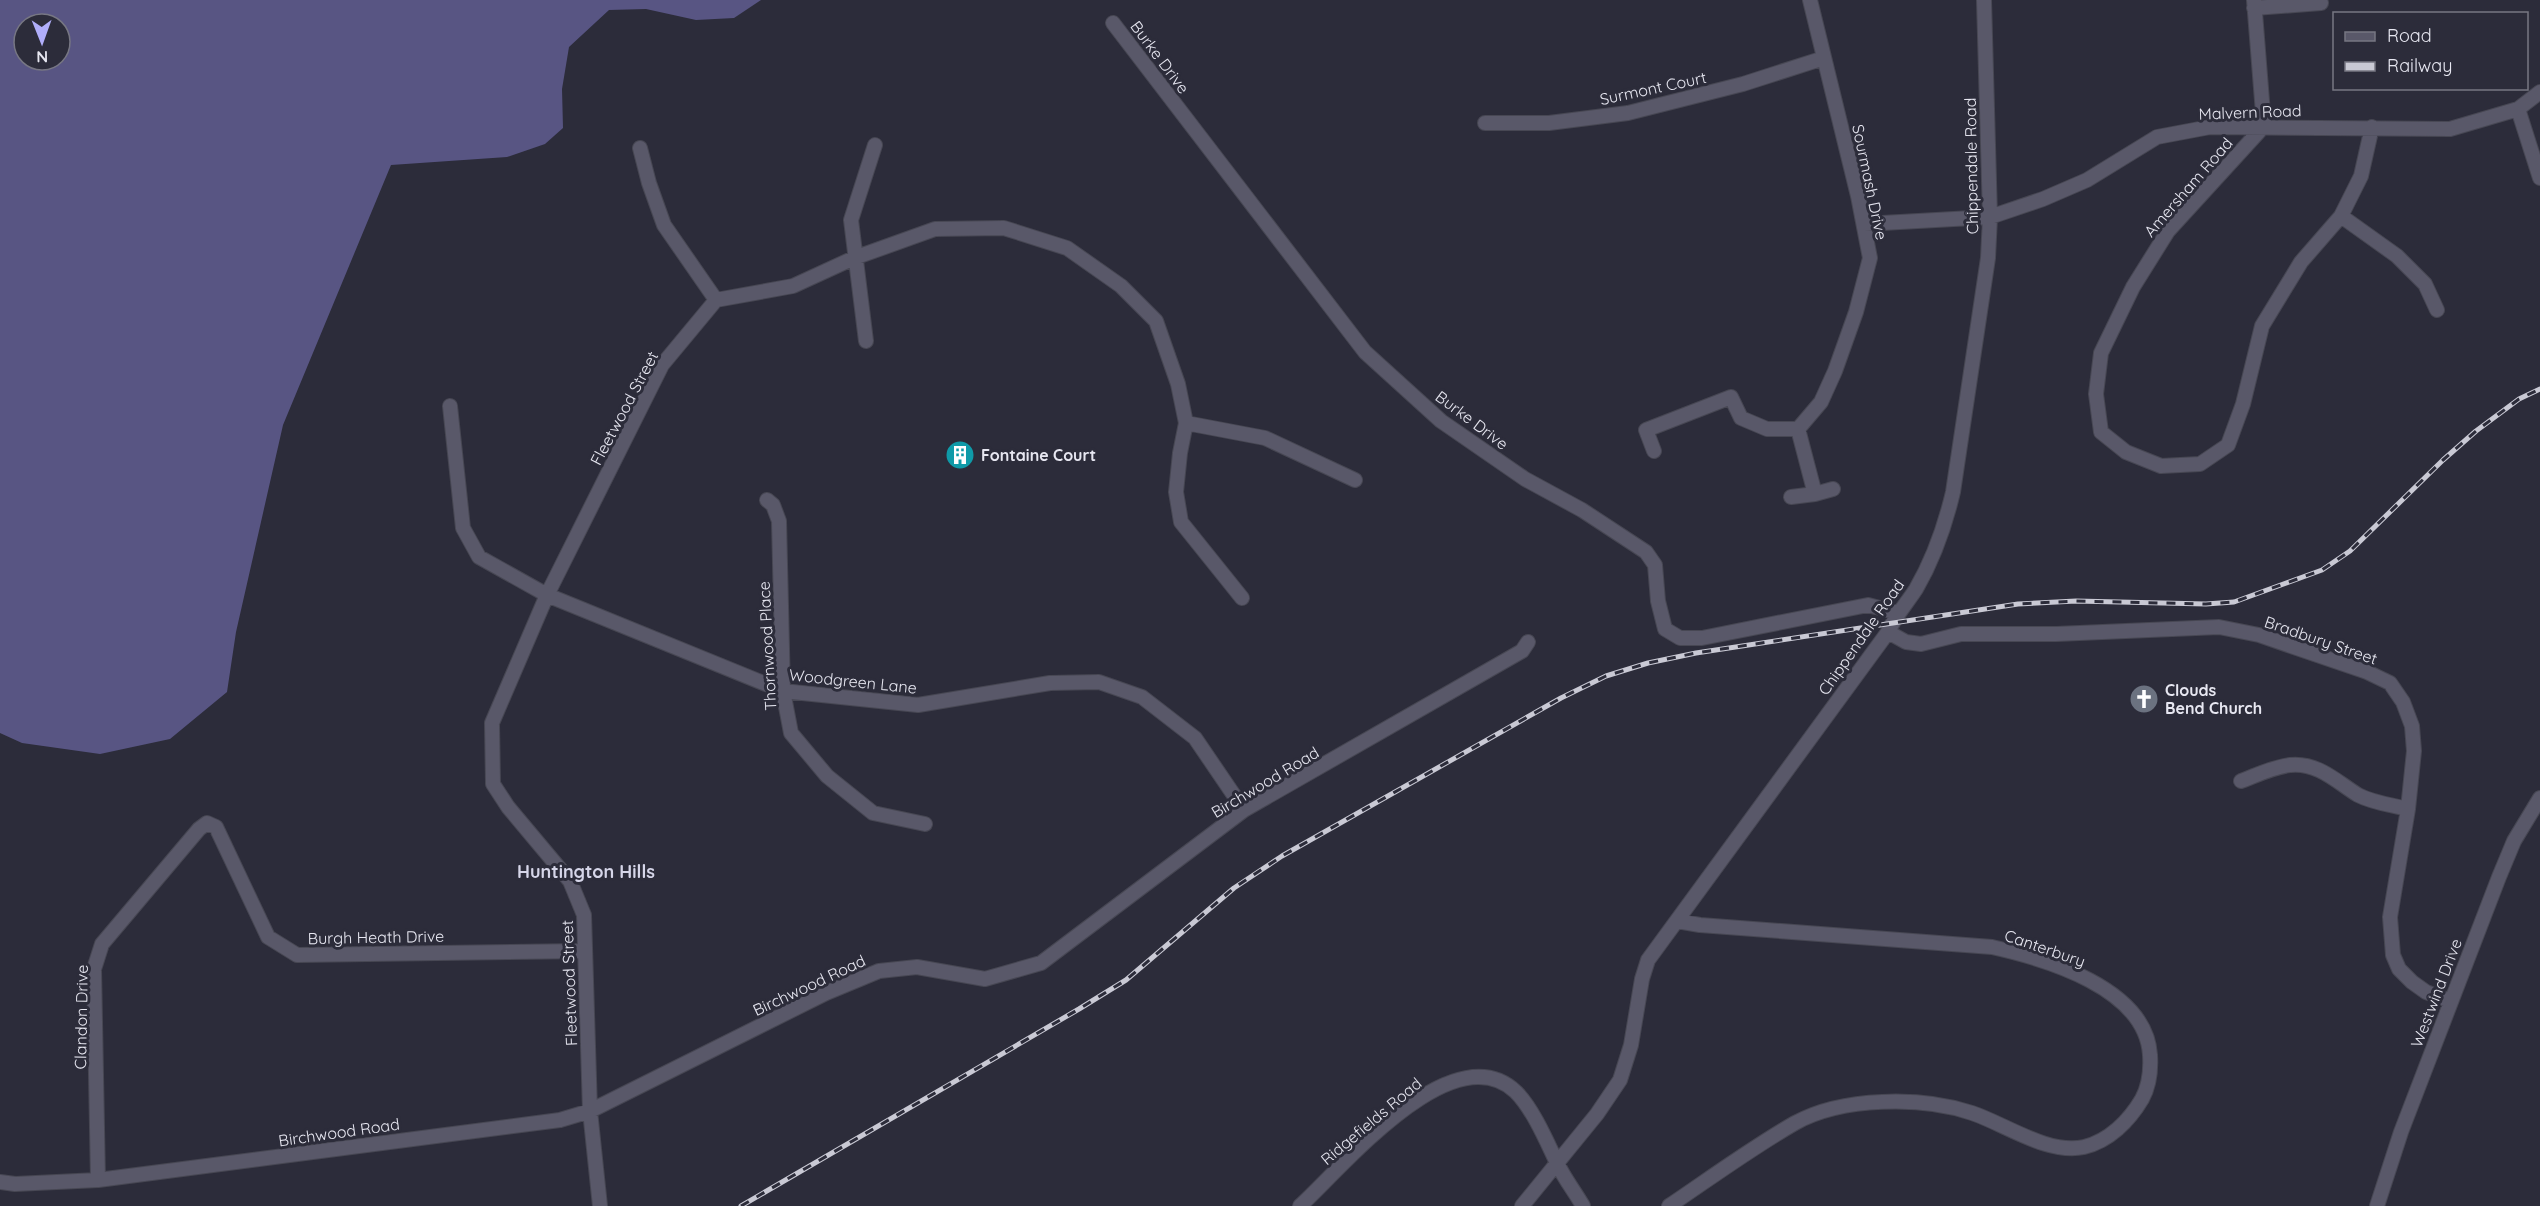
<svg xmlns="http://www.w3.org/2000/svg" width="2540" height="1206" font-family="Quicksand,sans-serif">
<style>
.forest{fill:#585583;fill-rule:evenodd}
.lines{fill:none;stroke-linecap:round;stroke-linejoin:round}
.minor-casing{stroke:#474753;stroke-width:16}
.minor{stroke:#595869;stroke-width:14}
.rail-casing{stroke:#c9c9d4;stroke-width:5}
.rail{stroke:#2c2c3a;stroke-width:3;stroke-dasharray:9;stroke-linecap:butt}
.labels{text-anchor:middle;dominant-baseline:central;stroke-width:6;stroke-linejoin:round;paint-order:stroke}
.street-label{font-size:16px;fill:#e7e7f1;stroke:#2c2c3a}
.poi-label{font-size:16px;font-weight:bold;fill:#e7e7f1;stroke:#2c2c3a;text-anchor:start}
.neighbourhood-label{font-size:18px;font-weight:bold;fill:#d6d6e9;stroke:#2c2c3a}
</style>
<rect width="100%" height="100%" fill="#2c2c3a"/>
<path class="forest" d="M0,0H761L734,18L696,20L646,9L609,10L569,47L562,89L563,128L545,144L507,157L391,165L283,425L236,632L227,692L170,739L100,754L22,743L0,733ZM24,24H60V60H24Z"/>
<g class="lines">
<g class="minor-casing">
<path id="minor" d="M2254,0L2264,126L2168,231L2133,287L2101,353L2096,394L2101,432L2126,452L2161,466L2200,464L2228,445L2243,404L2262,326L2301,262L2341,216L2361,176L2372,127
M2254,8L2321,3
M1113,23L1365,352L1441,421L1525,479L1582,510L1646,552L1655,565L1658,601L1665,629L1680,638H1702L1868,605L1898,613
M2518,109L2540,178
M1485,123H1549L1628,113L1743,84L1824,58
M640,148L649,183L664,225L716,300
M2341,216L2397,256L2425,284L2437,310
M1864,224L1990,217L2043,199L2087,180L2157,137L2210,127L2450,129L2518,109L2540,92
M866,341L851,220L875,145
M450,406L463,528L479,557L547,595L783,691L918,705L1050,683L1099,682L1142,697L1195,738L1244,810
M1186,423L1265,438L1355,480
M1798,429L1821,402L1835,371L1856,312L1870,258L1858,196L1810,0
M1798,429L1815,494L1833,489
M1654,451L1646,430L1731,397L1741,418L1767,429H1798
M1791,497L1815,494
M767,500L773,505L779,521L783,691L791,733L827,776L873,813L925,824
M1888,632L1906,642L1921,644L1961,634H2056L2219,627L2259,635L2367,672L2390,683L2403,702L2412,726L2414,751L2408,809L2390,917L2393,955L2399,969L2412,982L2426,992L2450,1001
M2241,781C2257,775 2273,767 2290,765C2318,762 2337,782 2358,795C2373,803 2392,805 2408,809
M98,1180L94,969L102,944L199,829L207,823L216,827L268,937L297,955L584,951
M0,1182L15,1184L98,1180L560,1120L590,1111L826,993L879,971L917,967L985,979L1041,963L1244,810L1522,651L1528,642
M600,1206L590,1111L584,915L570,881L508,807L493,784L492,723L547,595L662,365L716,300L793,286L854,258L935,229L1004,228L1067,248L1121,286L1156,321L1178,384L1186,423L1180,453L1176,492L1181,522L1242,598
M1300,1206C1342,1168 1453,1032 1516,1092C1533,1109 1547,1142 1557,1163C1564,1178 1575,1192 1583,1206
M1522,1206L1597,1114L1620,1080L1631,1045L1642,979L1648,960L1888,632C1895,616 1907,603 1916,589C1934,558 1945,526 1953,492L1988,258L1990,217L1984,0
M1669,1206C1709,1179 1753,1147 1795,1123C1842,1097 1921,1096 1972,1113C2005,1124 2048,1155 2084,1147C2109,1141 2129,1121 2142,1099C2149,1086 2151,1070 2150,1055C2146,988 2046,959 1992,947L1700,925L1677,921
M2377,1206L2401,1132L2499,877L2514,841L2540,798"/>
</g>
<use href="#minor" class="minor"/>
<g class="rail-casing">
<path id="rail" d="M741,1206L1079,1009L1126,980L1234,888L1282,856L1561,698L1606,676L1648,663L1696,653L2018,604L2076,601L2206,604L2234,602L2322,570L2350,551L2443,460L2476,431L2519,399L2540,389"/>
</g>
<use href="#rail" class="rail"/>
</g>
<defs>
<g id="building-disc" transform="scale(1.5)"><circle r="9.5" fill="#0f9aa8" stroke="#2c2c3a"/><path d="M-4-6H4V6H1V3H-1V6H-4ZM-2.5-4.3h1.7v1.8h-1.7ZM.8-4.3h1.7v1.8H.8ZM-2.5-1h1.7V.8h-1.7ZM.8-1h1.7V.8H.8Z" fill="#fff"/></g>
<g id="church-disc" transform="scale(1.5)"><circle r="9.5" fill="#6b7280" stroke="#2c2c3a"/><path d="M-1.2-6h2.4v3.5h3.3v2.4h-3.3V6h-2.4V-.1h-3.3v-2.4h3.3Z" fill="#fff"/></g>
</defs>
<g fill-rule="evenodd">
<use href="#building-disc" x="960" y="455"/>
<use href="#church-disc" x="2144" y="699"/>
</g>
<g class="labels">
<g class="street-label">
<text transform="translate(1160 57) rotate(53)">Burke Drive</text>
<text transform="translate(1653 88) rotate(-12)">Surmont Court</text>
<text transform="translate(2250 112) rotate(-2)">Malvern Road</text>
<text transform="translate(1971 166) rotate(-91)">Chippendale Road</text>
<text transform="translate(1870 182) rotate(78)">Sourmash Drive</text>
<text transform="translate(2188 187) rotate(-49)">Amersham Road</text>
<text transform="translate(624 408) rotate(-62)">Fleetwood Street</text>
<text transform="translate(1472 420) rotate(37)">Burke Drive</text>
<text transform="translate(1861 637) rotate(-55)">Chippendale Road</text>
<text transform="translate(2321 640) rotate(19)">Bradbury Street</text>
<text transform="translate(767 646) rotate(-93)">Thornwood Place</text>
<text transform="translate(853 681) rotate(6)">Woodgreen Lane</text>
<text transform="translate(1265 782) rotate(-31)">Birchwood Road</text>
<text transform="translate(376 937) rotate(-1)">Burgh Heath Drive</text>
<text transform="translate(2045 948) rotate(19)">Canterbury</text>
<text transform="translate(569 983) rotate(-92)">Fleetwood Street</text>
<text transform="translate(809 985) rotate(-25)">Birchwood Road</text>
<text transform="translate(2436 993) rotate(-69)">Westwind Drive</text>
<text transform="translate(81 1017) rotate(-89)">Clandon Drive</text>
<text transform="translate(1371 1121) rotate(-40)">Ridgefields Road</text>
<text transform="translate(339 1132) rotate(-8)">Birchwood Road</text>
</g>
<g class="poi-label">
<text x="981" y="455">Fontaine Court</text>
<text x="2165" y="690">Clouds<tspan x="2165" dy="18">Bend Church</tspan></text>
</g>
<g class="neighbourhood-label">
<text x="586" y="871">Huntington Hills</text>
</g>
</g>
<rect x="2333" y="12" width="195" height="78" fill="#2c2c3a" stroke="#777783" stroke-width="1.5"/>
<rect x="2345" y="32" width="30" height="9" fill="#595869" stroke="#777783" stroke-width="1.5"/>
<text x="2387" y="42" font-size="18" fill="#e7e7f1">Road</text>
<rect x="2345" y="62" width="30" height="9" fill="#c9c9d4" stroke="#777783" stroke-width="1.5"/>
<text x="2387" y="72" font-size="18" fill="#e7e7f1">Railway</text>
<g transform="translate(42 42) rotate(179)"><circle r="28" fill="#2c2c3a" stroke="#777783" stroke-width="1.5"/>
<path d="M0-4.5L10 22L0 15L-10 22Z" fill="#b0aefa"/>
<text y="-9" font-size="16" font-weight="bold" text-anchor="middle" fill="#e7e7f1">N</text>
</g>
</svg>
